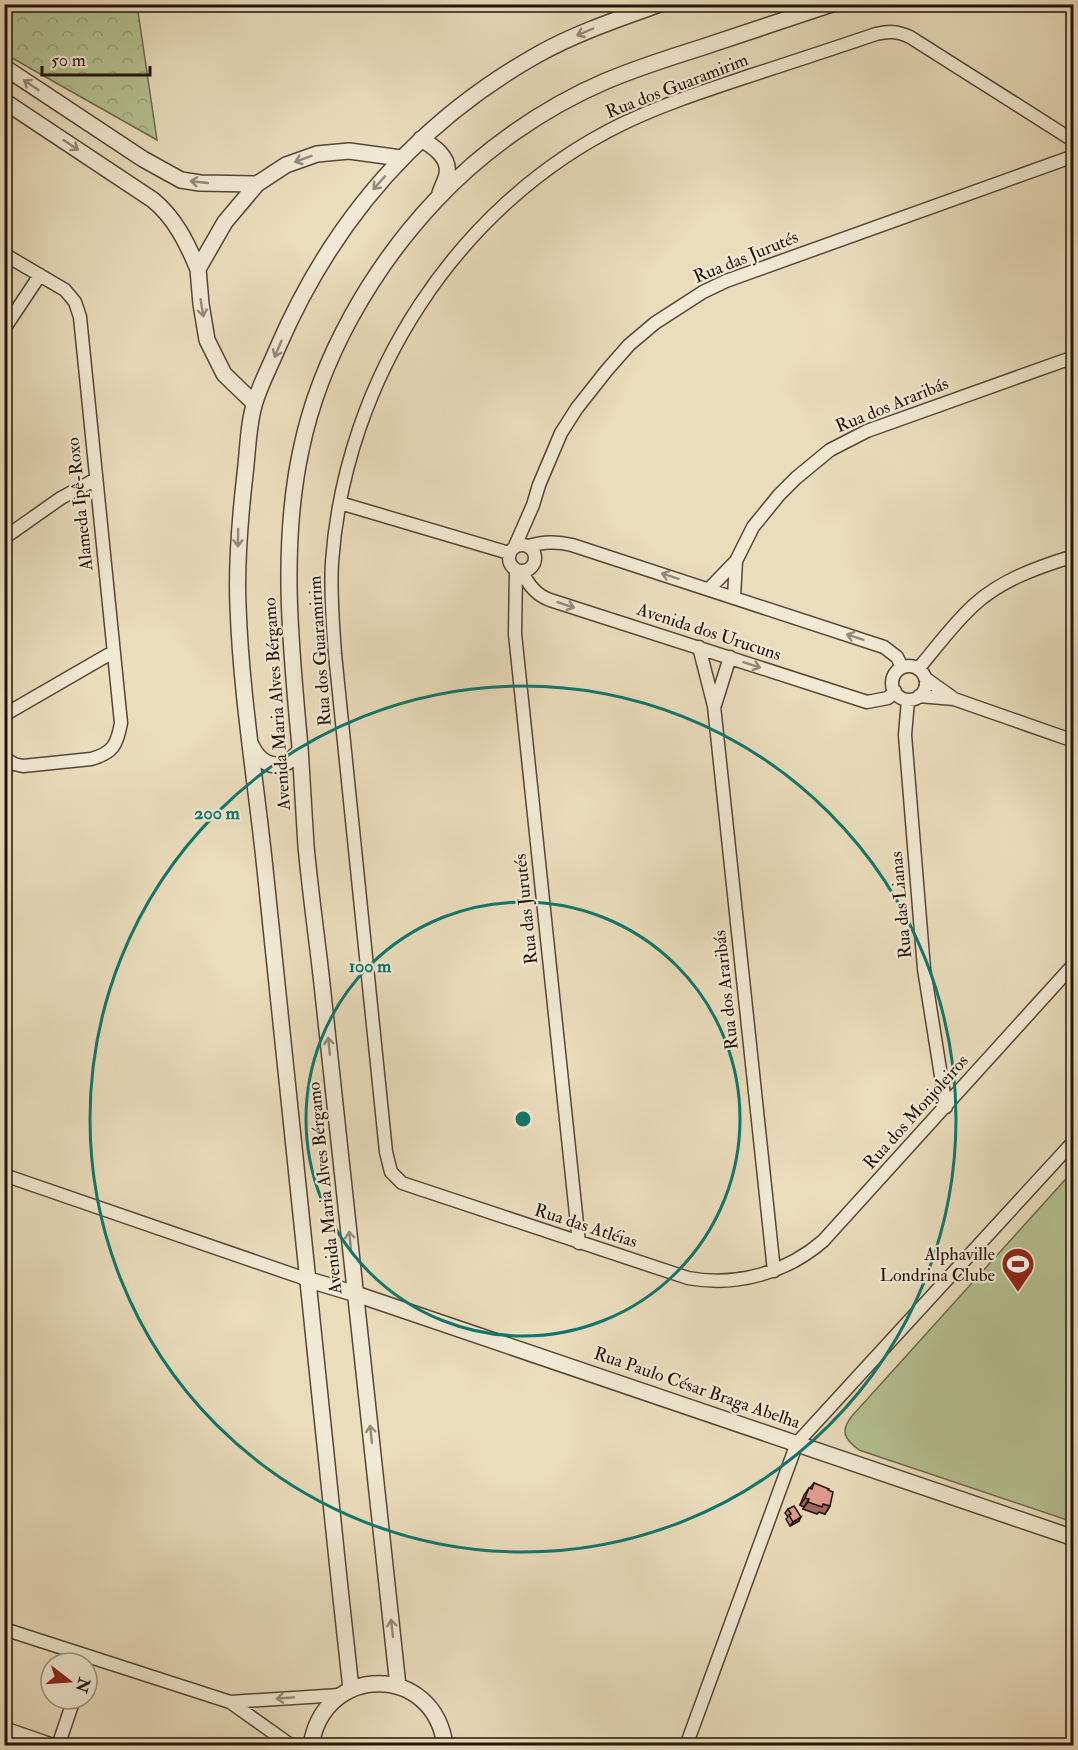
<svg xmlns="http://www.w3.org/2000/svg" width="1078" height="1750" font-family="'IM FELL Double Pica',serif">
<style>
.forest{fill:url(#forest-crowns);stroke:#6c6a4e;stroke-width:1.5}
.park{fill:#b4c292;stroke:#6c6a4e;stroke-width:1.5}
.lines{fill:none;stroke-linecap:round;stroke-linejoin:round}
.minor-casing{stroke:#554637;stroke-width:15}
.tertiary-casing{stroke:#554637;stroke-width:18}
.minor{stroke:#f1e9d3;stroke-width:12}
.tertiary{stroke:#f1e9d3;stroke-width:15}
.wall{fill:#c3857d;stroke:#23130b;stroke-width:1.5}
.shaded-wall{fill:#9f6c66;stroke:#23130b;stroke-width:1.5}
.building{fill:#e39b91;stroke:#23130b;stroke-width:1.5}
.oneway{stroke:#948979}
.ring{fill:none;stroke:#0f766e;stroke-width:3}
.labels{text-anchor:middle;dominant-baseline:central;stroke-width:4.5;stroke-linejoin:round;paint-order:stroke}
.street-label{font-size:18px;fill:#23130b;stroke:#f1e9d3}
.poi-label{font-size:18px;fill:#23130b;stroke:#f1e9d3;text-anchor:end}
.centre{fill:#0f766e;stroke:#f1e9d3;stroke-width:3}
.ring-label{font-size:18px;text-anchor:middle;font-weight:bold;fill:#0f766e;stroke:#f1e9d3;stroke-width:4.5;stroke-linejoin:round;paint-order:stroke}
</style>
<defs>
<pattern id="forest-crowns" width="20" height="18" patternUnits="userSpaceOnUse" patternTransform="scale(1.5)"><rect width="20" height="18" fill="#b4c292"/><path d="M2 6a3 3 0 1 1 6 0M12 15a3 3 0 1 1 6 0" fill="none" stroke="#9aa67d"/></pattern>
</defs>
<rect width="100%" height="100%" fill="#eaddbc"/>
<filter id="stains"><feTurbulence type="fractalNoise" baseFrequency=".00333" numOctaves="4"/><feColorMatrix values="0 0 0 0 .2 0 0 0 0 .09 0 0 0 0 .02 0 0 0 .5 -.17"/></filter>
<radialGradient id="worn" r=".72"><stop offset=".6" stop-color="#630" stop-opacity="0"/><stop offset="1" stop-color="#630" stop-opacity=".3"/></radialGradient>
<path class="forest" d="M5,4L137,5L157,140L5,54Z"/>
<path class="park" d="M1073,1171V1522L859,1450C844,1439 840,1431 852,1416Z"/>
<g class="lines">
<g class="minor-casing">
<path id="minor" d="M1074,141L910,37C897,31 889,31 876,34C832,49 789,63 746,77C704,91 661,105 622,124C456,205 345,380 332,562C330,593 333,624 335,654L386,1152L391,1172L402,1183L688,1278C736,1287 786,1273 823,1241L1074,964
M4,254L65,290L75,302L80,317L121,723C117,745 113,753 91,759L23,766L14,764L4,758
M4,329L40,275
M340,503L509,553
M4,538L61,498L96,479
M509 558a13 13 0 1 1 26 0a13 13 0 1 1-26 0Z
M515,546L533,505L539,485L561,433L577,408L607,370L629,345L655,323L703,292L726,281L1074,156
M528,546C544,542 556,541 572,545L884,647L897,657L902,667
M516,570L515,634L579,1243
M522,571C528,585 536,595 550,600L867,702L888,698L895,691
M709,589L736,561L753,527L779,495L796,478L830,450L867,431L1074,357
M734,597L736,561
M699,647L714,706L774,1271
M892 683a17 17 0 1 1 34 0a17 17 0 1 1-34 0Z
M918,669C936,648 953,624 974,605C1001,580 1038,567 1074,556
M925,678L953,698
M919,696L954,699L1074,741
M908,700L905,735L924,969L946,1107
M715,705L730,657
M4,715L113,652
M4,1175L306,1279
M4,1629L230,1702L292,1746
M230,1702L340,1695
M4,1728L56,1746
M58,1746L74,1699
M686,1746L797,1443L1074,1141"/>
</g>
<g class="tertiary-casing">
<path id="tertiary" d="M4,67L143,159L181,180L200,183L257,184
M4,101L153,200C175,218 187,243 198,269
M421,139C433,146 450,157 447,174C446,180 442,187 440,193
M254,403L224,374L207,340L201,304L198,269L225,222L257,184L286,165L317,154L349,151L401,158
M251,745C257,758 268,768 283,764C289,762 295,755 300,752
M306,1279L356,1294L1074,1538
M398,1686C373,1449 347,1212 321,975C316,932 310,889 306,846C304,813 302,780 300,747C291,649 280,548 301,450C320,358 372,268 436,200C483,150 543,108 606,81C637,68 668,58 700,48C744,33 788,19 832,4
M351,1689C321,1416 292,1143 265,869C256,782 241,694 238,606C236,561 240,518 245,474C248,450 248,421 256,399C262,381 271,364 278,347C332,222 418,122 537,55C576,33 618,19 660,4
M311,1746C323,1663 435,1663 445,1746"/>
</g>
<use href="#minor" class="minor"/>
<use href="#tertiary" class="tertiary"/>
</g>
<path class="wall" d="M814,1483L828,1490L830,1506L825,1514L819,1512L817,1514L803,1509L804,1507L800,1505L804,1495L809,1488H810Z
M788,1509L799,1521L790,1526L786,1519L788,1517L785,1513Z"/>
<path class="shaded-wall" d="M805,1498L809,1499L804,1507L800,1505Z
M808,1502L823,1504L830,1506L825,1514L819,1512L817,1514L803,1509Z
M801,1517L799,1521L790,1526L793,1522Z"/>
<path class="building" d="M814,1483L829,1489L828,1490L833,1492L830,1506L823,1504L822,1507L808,1502L809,1499L805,1498L809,1488L812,1489Z
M794,1506L801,1517L793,1522L789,1515L791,1514L788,1509Z"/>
<defs><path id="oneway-shaft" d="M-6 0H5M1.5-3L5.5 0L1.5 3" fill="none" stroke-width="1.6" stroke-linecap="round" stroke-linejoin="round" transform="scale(1.5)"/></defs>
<g class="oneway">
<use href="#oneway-shaft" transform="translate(585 32) rotate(157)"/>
<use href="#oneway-shaft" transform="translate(31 85) rotate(-146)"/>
<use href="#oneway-shaft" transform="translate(71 145) rotate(34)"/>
<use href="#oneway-shaft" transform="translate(303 159) rotate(160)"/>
<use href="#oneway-shaft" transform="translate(199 182) rotate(-174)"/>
<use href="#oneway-shaft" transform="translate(379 183) rotate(132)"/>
<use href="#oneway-shaft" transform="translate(202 308) rotate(81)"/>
<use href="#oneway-shaft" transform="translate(278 349) rotate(113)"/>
<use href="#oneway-shaft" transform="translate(238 538) rotate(91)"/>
<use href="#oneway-shaft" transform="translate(670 576) rotate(-162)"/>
<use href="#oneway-shaft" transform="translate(566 605) rotate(18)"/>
<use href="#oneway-shaft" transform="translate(855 637) rotate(-162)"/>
<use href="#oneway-shaft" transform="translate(752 665) rotate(18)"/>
<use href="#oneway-shaft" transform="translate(329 1046) rotate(-96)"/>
<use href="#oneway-shaft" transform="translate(350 1240) rotate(-96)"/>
<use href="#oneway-shaft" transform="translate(371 1434) rotate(-96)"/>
<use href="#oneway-shaft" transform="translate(392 1628) rotate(-96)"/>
<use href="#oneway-shaft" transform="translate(285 1698) rotate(176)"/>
</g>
<g class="ring">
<circle cx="523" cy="1119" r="217"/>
<circle cx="523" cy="1119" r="433"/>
</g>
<defs>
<g id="stadium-pin" transform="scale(1.725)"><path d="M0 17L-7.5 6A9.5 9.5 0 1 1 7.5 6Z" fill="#8f2418" stroke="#f1e9d3"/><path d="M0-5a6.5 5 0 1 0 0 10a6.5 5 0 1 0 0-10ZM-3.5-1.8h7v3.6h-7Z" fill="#fff"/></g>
</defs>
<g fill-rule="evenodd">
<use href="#stadium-pin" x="1018" y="1264"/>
</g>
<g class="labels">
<g class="street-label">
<text transform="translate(677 86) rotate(-21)">Rua dos Guaramirim</text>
<text transform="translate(746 257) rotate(-22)">Rua das Jurutés</text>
<text transform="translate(892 405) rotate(-22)">Rua dos Araribás</text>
<text transform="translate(80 504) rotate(-96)">Alameda Ipê-Roxo</text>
<text transform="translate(709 632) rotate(18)">Avenida dos Urucuns</text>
<text transform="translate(320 651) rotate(-94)">Rua dos Guaramirim</text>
<text transform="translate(277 704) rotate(-94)">Avenida Maria Alves Bérgamo</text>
<text transform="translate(901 905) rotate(-95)">Rua das Lianas</text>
<text transform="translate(526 909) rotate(-96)">Rua das Jurutés</text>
<text transform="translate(726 990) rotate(-96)">Rua dos Araribás</text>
<text transform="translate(916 1112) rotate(-48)">Rua dos Monjoleiros</text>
<text transform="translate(325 1188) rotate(-96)">Avenida Maria Alves Bérgamo</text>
<text transform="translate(586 1226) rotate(18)">Rua das Atléias</text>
<text transform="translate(697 1388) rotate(19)">Rua Paulo César Braga Abelha</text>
</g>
<g class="poi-label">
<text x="995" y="1254">Alphaville<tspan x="995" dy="21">Londrina Clube</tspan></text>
</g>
</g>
<circle cx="523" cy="1119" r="9" class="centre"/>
<g class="ring-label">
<text x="217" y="819">200 m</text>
<text x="370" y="972">100 m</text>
</g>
<rect width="1078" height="1750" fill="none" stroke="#eaddbc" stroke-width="24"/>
<rect x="6" y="6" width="1066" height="1738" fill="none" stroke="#23130b" stroke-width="3"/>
<rect x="12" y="12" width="1054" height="1726" fill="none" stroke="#23130b" stroke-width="1.5"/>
<g transform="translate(69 1681) rotate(107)"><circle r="28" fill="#f1e9d3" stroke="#9f9383" stroke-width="1.5"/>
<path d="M0-4.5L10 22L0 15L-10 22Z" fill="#8f2418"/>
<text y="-9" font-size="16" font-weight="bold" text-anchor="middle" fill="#23130b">N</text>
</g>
<path d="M42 66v9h108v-9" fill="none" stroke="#23130b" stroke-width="3"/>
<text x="51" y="66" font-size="18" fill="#23130b" stroke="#f1e9d3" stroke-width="4.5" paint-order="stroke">50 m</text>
<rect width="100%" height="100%" filter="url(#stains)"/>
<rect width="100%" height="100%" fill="url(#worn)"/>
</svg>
